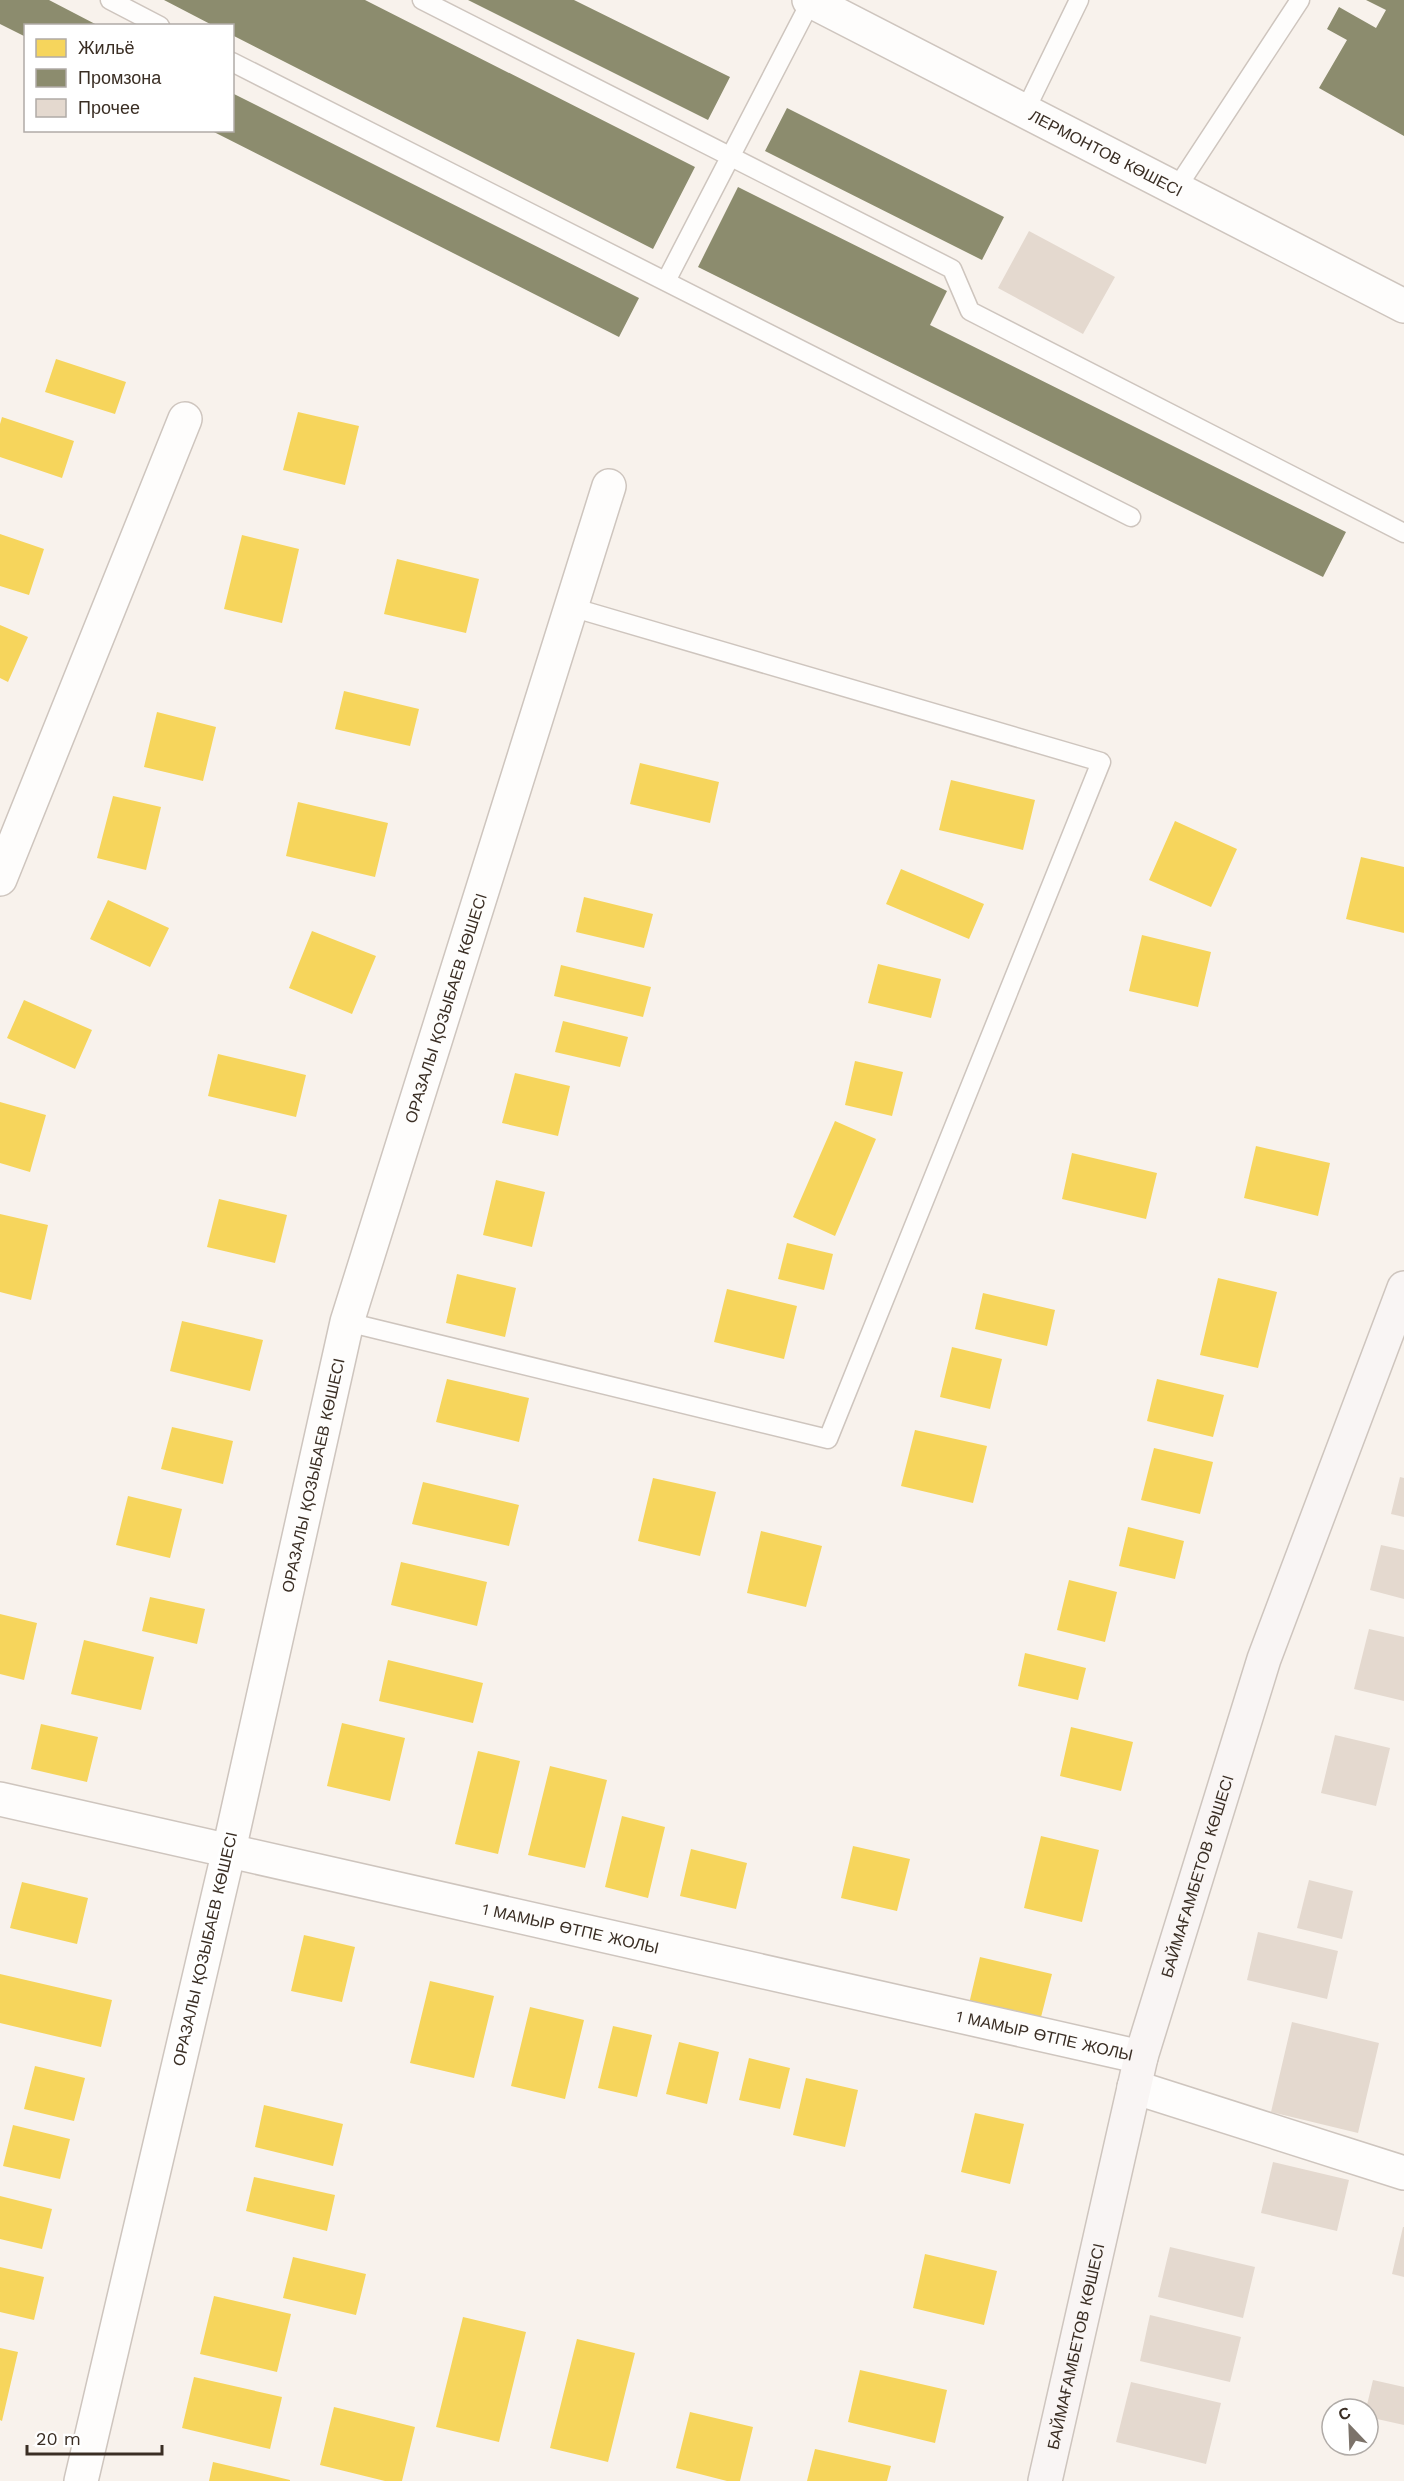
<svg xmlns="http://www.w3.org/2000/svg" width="1404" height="2481" font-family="'Work Sans',sans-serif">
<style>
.homes{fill:#f6d55c}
.industry{fill:#8c8c6e}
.building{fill:#e4d9cf}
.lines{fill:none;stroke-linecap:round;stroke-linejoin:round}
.service-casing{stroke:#cec5be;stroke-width:21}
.minor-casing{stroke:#cec5be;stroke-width:36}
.tertiary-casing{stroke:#cec5be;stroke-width:36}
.secondary-casing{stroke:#cec5be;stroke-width:36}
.service{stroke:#fefdfc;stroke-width:18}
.minor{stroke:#fefdfc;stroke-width:33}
.tertiary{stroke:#fefdfc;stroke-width:33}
.secondary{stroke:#f9f5f4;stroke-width:33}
.labels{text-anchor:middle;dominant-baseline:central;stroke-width:6;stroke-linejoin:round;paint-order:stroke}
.street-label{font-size:16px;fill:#3a2e24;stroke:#fff}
</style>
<rect width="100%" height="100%" fill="#f8f2ec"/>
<path class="homes" d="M56,359L126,382L115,414L45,392Z
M298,412L359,426L345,485L283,470Z
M2,417L74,441L62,478L0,457V424Z
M0,534L44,549L29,595L0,586Z
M242,535L299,549L282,623L224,609Z
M397,559L479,579L466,633L384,614Z
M0,625L28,637L8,682L0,678Z
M344,691L419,709L410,746L335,729Z
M157,712L216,727L203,781L144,767Z
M640,763L719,782L710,823L630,804Z
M951,780L1035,800L1023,850L939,830Z
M113,796L161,807L146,870L97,858Z
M298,802L388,823L375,877L286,856Z
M1175,821L1237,849L1211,907L1149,880Z
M1361,857L1404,867V933L1346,919Z
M901,869L984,904L969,939L886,904Z
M584,897L653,914L644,948L576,932Z
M108,900L169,928L150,967L90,939Z
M312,931L376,956L352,1014L289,988Z
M1142,935L1211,952L1198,1007L1129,991Z
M878,964L941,979L931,1018L868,1003Z
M561,965L651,987L643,1017L554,996Z
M24,1000L92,1030L75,1069L7,1038Z
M563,1021L628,1037L620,1067L555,1052Z
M218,1054L306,1075L296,1117L208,1096Z
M855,1061L903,1072L892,1116L845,1105Z
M515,1073L570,1086L558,1136L502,1123Z
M0,1102L46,1115L30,1172L0,1163Z
M835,1121L876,1139L835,1236L793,1217Z
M1256,1146L1330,1163L1318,1216L1244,1198Z
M1072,1153L1157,1173L1146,1219L1062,1199Z
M496,1180L545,1192L532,1247L483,1235Z
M219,1199L287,1215L275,1263L207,1247Z
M0,1214L48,1225L31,1300L0,1292Z
M787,1243L833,1254L824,1290L778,1279Z
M457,1274L516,1288L505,1337L446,1323Z
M1218,1278L1277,1292L1258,1368L1200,1355Z
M727,1289L797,1306L784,1359L714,1342Z
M983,1293L1055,1310L1047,1346L975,1329Z
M182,1321L263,1340L250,1391L170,1371Z
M952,1347L1002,1359L990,1409L940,1397Z
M447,1379L529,1398L519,1442L436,1422Z
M1157,1379L1224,1395L1213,1437L1147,1421Z
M172,1427L233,1441L223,1484L161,1469Z
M915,1430L987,1446L973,1503L901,1486Z
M1154,1448L1213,1462L1200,1514L1141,1500Z
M653,1478L716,1492L700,1556L638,1541Z
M423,1482L519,1505L509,1546L412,1524Z
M128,1496L182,1509L170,1558L116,1545Z
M1128,1527L1184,1541L1175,1579L1119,1566Z
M761,1531L822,1546L806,1607L747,1593Z
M401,1562L487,1582L477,1626L391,1605Z
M1069,1580L1117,1592L1105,1642L1057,1630Z
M150,1597L205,1609L197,1644L142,1631Z
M0,1614L37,1623L24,1680L0,1674Z
M84,1640L154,1657L141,1710L71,1694Z
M1025,1653L1086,1668L1078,1700L1018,1686Z
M388,1660L483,1683L473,1723L379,1701Z
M342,1723L405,1738L390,1801L327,1786Z
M41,1724L98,1737L87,1782L31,1769Z
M1071,1727L1133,1742L1121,1791L1060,1776Z
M478,1751L520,1761L498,1854L455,1844Z
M550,1766L607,1780L585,1868L528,1855Z
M622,1816L665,1827L648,1898L605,1887Z
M1041,1836L1099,1850L1082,1922L1024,1908Z
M853,1846L910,1859L897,1911L841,1898Z
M691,1849L747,1863L736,1909L680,1896Z
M22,1882L88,1898L77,1944L10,1928Z
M304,1935L355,1947L342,2002L291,1991Z
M980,1957L1052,1974L1040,2021L969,2004Z
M0,1974L112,2000L101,2047L0,2023Z
M430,1981L494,1996L474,2078L410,2063Z
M530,2007L584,2020L565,2099L511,2086Z
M613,2026L652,2035L637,2097L598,2088Z
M679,2042L719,2052L707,2104L666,2094Z
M749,2058L790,2068L780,2109L739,2100Z
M35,2066L85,2078L74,2121L24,2109Z
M806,2078L858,2090L845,2147L793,2135Z
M264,2105L343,2124L333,2166L255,2147Z
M975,2113L1024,2124L1010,2184L961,2172Z
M13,2125L70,2139L60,2179L3,2166Z
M254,2177L335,2195L327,2231L246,2211Z
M0,2196L52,2209L42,2249L0,2239Z
M925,2254L997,2271L984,2325L913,2308Z
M293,2257L366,2274L356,2315L283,2298Z
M0,2267L44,2277L34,2320L0,2312Z
M214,2296L291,2314L277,2372L200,2354Z
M463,2317L526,2332L499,2442L436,2427Z
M577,2339L635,2353L608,2462L550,2448Z
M0,2348L18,2352L2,2421L0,2420Z
M860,2370L947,2390L935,2443L848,2422Z
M194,2377L282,2397L270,2449L182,2428Z
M334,2407L415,2427L402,2481H385L320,2465Z
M690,2412L753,2427L740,2481H727L676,2468Z
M815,2449L891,2466L887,2481H807Z
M213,2462L290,2480V2481H209Z"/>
<path class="industry" d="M0,0H49L99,26H26V37L0,24Z
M164,0H365L695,167L653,249L232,35V26H214Z
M468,0H574L730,77L708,120Z
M1366,0H1404V136L1319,88L1347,40L1327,29L1339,7L1376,28L1386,10Z
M232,93L639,298L619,337L210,130H232Z
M787,108L1004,217L982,260L765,151Z
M738,187L947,291L930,325L1346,532L1323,577L698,267Z"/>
<path class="building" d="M1029,231L1115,277L1083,334L998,288Z
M1400,1477L1404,1478V1517L1391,1514Z
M1381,1545L1404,1550V1599L1370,1590Z
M1369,1629L1404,1637V1701L1354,1689Z
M1335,1735L1390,1748L1376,1806L1321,1793Z
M1309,1880L1353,1891L1342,1939L1297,1928Z
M1258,1932L1338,1951L1327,1999L1247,1980Z
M1292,2022L1379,2043L1358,2133L1271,2112Z
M1273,2162L1349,2180L1337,2231L1261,2213Z
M1403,2227H1404V2277L1392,2274Z
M1170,2247L1255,2267L1243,2318L1158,2297Z
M1150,2315L1241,2337L1230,2382L1140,2361Z
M1373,2380L1404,2387V2425L1368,2417V2409H1366Z
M1131,2382L1221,2403L1206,2464L1116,2442Z"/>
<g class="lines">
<g class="service-casing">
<path id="service" d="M110,0L160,26
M422,0L952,269L970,311L1404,533
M232,62L1131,517
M1025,111L1079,0
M1176,189L1300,0
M666,281L811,1
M347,1322L828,1439L1101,762L571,607"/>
</g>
<g class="minor-casing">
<g id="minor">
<path d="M0,879L185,419"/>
<path id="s1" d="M0,1799L1141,2057"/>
<path id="s2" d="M229,1850L347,1322L609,486"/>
<path d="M1134,2087L1404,2173"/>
</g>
</g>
<g class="tertiary-casing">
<g id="tertiary">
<path id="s3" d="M809,0L1404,306"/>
<path d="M81,2481L229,1850"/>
</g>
</g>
<g class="secondary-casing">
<g id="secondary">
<path id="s4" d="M1045,2481L1141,2057L1264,1659L1404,1288"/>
</g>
</g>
<use href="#service" class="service"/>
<use href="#minor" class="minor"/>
<use href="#tertiary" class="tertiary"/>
<use href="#secondary" class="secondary"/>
</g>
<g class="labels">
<g class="street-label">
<text stroke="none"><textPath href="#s3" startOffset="334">ЛЕРМОНТОВ КӨШЕСІ</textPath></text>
<text stroke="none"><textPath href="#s2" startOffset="870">ОРАЗАЛЫ ҚОЗЫБАЕВ КӨШЕСІ</textPath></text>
<text stroke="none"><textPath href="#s2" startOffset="384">ОРАЗАЛЫ ҚОЗЫБАЕВ КӨШЕСІ</textPath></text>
<text stroke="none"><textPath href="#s4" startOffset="624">БАЙМАҒАМБЕТОВ КӨШЕСІ</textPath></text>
<text stroke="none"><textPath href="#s1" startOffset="585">1 МАМЫР ӨТПЕ ЖОЛЫ</textPath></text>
<text transform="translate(205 1949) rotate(-77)">ОРАЗАЛЫ ҚОЗЫБАЕВ КӨШЕСІ</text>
<text stroke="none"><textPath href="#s1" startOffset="1071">1 МАМЫР ӨТПЕ ЖОЛЫ</textPath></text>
<text stroke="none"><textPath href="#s4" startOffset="138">БАЙМАҒАМБЕТОВ КӨШЕСІ</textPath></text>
</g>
</g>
<rect x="24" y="24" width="210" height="108" fill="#ffffff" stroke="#b0aba7" stroke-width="1.5"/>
<rect x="36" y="39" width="30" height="18" fill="#f6d55c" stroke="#b0aba7" stroke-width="1.5"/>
<text x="78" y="54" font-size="18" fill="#3a2e24">Жильё</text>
<rect x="36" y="69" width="30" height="18" fill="#8c8c6e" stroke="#b0aba7" stroke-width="1.5"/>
<text x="78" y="84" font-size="18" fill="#3a2e24">Промзона</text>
<rect x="36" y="99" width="30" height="18" fill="#e4d9cf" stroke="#b0aba7" stroke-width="1.5"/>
<text x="78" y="114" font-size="18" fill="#3a2e24">Прочее</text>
<g transform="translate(1350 2427) rotate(337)"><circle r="28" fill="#ffffff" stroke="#b0aba7" stroke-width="1.5"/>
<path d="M0-4.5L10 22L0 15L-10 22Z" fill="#7c736a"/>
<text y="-9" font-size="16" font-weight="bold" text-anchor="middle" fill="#3a2e24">С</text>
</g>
<path d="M27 2445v9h135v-9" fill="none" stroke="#3a2e24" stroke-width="3"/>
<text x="36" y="2445" font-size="18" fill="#3a2e24" stroke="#ffffff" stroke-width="4.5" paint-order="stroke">20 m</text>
</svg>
